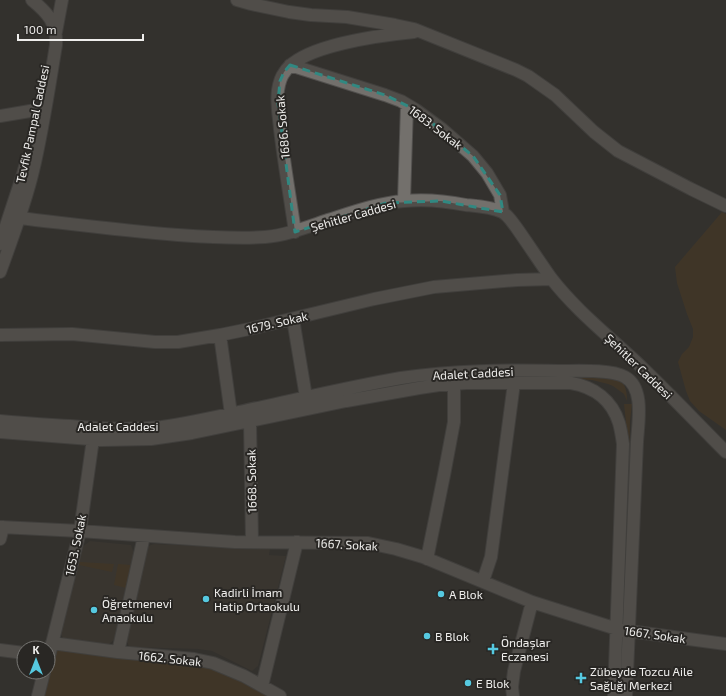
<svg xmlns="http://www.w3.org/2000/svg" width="726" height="696" font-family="'Exo 2',sans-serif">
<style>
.built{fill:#403a32}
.green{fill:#4f3b20}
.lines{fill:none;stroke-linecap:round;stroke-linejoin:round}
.minor-casing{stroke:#52504e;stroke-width:14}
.minor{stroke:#73706c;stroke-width:12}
.marked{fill:none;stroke:#318881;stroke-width:3;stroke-dasharray:8 5;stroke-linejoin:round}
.poi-dot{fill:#56c9e0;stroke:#292724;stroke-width:1.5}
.labels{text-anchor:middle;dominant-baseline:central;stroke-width:4;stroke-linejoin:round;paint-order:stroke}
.street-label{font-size:12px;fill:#efeeec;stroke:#292724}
.poi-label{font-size:12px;fill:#efeeec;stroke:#292724;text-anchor:start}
</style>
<rect width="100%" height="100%" fill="#33312e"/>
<path class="built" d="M90,541L131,545L134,553L115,639L108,645L64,642L61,633L82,547Z
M154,544L270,549L269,555L286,556L258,666L252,671L212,651L198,649L129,647L127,641L148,546Z"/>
<path class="green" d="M722,212L726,214V430L699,411L690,401L686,391L678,362L682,354L689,347L693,337V329L687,314L677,283L675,267Z
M505,376L574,377L619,379C626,385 627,392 627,401L624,394L613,386L608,384L592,380L572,379L468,378L266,412L350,393L412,383L449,378Z
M624,404H632L630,421L625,606H622L627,475L626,422Z
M80,562L114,564L112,572L79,565Z
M118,564L131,565L126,588L114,585Z
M56,649L177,662L217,670L256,688L269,696H44Z"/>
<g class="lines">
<g class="minor-casing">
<path id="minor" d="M237,0L251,4L289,12L311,15L347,17L395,25L414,29L516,70L528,76L555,95L594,132L618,151L691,189L726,206
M56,32L62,0
M290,65L385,95L401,101L416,110L442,129L473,156L487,173L500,195L503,212
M0,116L36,110
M404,201L407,105
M19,218C72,224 125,231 178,235C207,237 236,239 265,237C287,235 307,227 328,220C353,212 378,203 404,201C424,199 446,201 466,205C476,206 492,207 502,212C508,215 512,222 516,227C528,244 539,261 551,278C574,308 605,333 633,359C665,389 695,421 726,452
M295,232C290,197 284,163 280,129C279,116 276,103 278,90C279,84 280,78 284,73C300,45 384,35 414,32
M0,244L23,174L27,160
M0,272C12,239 25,205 33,171C43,129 49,87 56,45C57,23 48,13 32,0
M293,319L306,397
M0,335L72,334L155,342H178L220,335L254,328L374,299L434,287L517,280L552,279
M220,335L231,414
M0,421C23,423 47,425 70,426C101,429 132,430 162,427C196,422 229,414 262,407C308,397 355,386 401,378C453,370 506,370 559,371C576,371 611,369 625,377C645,388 638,423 637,442L626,696
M250,421L252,542
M0,432L103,440L151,439L192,433L346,401L419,388L439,385L466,383H571C594,387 612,400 619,423C621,430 622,437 623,444L614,696
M0,527L80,531L235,542L368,543L396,549L423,557L532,602L617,629L629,631L726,644
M0,539L3,527
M427,559L444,475L454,422V384
M483,581L491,557L514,383
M52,643L118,652L194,659L213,663L244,676L280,696
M0,650L24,653
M118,652L144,536
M48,660L80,531L94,432
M262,686L297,542
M38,696L44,672
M513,696L512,687L514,671L532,602"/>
</g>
<use href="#minor" class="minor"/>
</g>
<path d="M0 0H726V696H0ZM290,65L385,95L416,110L473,156L500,195L503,212L441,201L386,203L295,232L278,103L280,81L284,72Z" fill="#33312e" fill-opacity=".55" fill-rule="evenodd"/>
<path class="marked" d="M290,65L385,95L416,110L473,156L500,195L503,212L441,201L386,203L295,232L278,103L280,81L284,72Z"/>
<g class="poi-dot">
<circle cx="441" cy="594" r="4"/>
<circle cx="206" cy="599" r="4"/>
<circle cx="94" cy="610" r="4"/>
<circle cx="427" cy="636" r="4"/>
<path d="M491 643h4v4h4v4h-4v4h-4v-4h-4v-4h4z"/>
<path d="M579 672h4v4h4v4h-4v4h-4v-4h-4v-4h4z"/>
<circle cx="468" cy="683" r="4"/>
</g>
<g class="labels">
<g class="street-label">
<text transform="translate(32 124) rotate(-78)">Tevfik Pampal Caddesi</text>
<text transform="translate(282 127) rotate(-95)">1686. Sokak</text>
<text transform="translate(436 127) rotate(37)">1683. Sokak</text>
<text transform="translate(353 215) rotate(-16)">Şehitler Caddesi</text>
<text transform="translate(277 322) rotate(-13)">1679. Sokak</text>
<text transform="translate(639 366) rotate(44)">Şehitler Caddesi</text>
<text transform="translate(473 373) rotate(-3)">Adalet Caddesi</text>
<text x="118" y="426">Adalet Caddesi</text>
<text transform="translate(251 481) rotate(-91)">1668. Sokak</text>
<text transform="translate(347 544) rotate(3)">1667. Sokak</text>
<text transform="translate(75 545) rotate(-78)">1653. Sokak</text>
<text transform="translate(655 634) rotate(8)">1667. Sokak</text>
<text transform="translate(170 658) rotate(6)">1662. Sokak</text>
</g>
<g class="poi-label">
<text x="214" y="592">Kadirli İmam<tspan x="214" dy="14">Hatip Ortaokulu</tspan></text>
<text x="449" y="594">A Blok</text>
<text x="102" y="603">Öğretmenevi<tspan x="102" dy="14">Anaokulu</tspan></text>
<text x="435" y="636">B Blok</text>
<text x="501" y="642">Öndaşlar<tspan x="501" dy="14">Eczanesi</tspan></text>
<text x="590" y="671">Zübeyde Tozcu Aile<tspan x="590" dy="14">Sağlığı Merkezi</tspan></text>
<text x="476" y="683">E Blok</text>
</g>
</g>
<g transform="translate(36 660)"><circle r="19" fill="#292724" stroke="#787774"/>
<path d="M0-3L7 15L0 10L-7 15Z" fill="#56c9e0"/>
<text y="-6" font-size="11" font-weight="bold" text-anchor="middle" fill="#efeeec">K</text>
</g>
<path d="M18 34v6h125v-6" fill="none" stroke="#efeeec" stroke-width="2"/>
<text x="24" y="34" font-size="12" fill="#efeeec" stroke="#292724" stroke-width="3" paint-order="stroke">100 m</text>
</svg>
